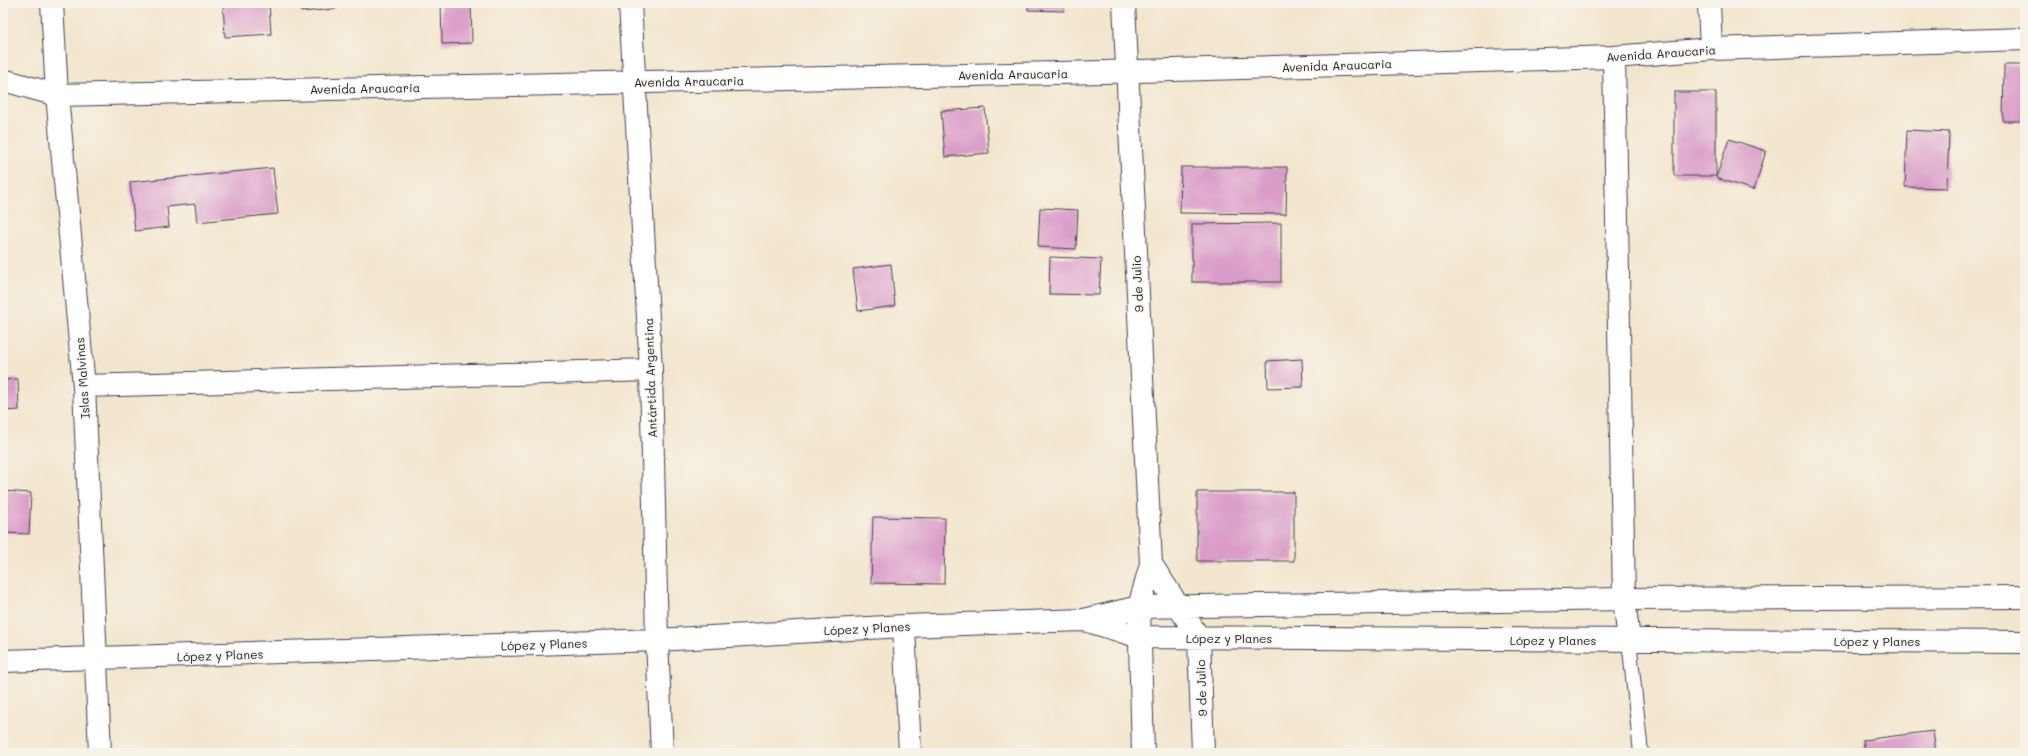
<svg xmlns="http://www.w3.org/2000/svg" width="2028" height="756" font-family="Mali,sans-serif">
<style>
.building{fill:#da9cc9}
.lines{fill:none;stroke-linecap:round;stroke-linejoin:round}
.service-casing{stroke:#413f51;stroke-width:16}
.minor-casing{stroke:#413f51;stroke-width:24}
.secondary-casing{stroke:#413f51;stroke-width:24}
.service{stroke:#fff;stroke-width:14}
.minor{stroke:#fff;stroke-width:22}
.secondary{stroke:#fff;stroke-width:22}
.labels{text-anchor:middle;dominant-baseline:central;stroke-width:3;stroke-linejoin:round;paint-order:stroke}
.street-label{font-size:12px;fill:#22223b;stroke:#f7f3e8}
</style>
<rect width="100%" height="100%" fill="#f7f3e8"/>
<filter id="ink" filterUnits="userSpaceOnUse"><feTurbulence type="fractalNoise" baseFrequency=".025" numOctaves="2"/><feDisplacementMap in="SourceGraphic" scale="8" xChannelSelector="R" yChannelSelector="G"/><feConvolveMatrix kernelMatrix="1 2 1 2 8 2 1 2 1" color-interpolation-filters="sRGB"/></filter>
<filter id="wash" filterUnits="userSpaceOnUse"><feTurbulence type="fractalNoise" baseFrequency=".012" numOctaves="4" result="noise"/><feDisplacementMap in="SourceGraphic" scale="16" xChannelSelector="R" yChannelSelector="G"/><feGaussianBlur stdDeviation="0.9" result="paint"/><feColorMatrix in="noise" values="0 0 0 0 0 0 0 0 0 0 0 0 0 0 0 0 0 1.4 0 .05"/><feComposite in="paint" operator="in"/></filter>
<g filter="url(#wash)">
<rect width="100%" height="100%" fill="#f3e6ce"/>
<g id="blocks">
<path class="building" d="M223,3H269L271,34L225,37Z
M300,3H334L335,9L301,12Z
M441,3H471L472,43L442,44Z
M1028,3H1065L1064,11L1028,10Z
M2004,65H2025V121H2003Z
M1674,92H1716V176H1674Z
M985,108L989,153L945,157L941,111Z
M1907,130L1949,132L1947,188L1905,187Z
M1729,139L1766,151L1754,190L1716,178Z
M1181,167H1287L1286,214L1180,213Z
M273,168L278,214L197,222L195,204L167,207L169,227L135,231L130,182Z
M1040,208L1078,210L1076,249L1038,247Z
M1281,223V282H1192V224Z
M1050,257L1101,259L1099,295L1049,294Z
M891,264L895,306L858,311L853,269Z
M1302,359L1303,387L1268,388L1267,361Z
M18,379L19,410L3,411V380Z
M3,491L31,493L29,534L3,533Z
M1197,492H1294V561H1197Z
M873,517L945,518L944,584L871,583Z
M1933,731L1936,753H1865L1863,740Z"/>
</g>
</g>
<g filter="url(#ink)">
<use href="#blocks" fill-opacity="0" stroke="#413f51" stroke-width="1"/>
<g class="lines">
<g class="service-casing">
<path id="service" d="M1629,640L1641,753"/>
</g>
<g class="minor-casing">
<path id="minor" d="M52,3L57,95L84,386L100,753
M630,3L651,370L657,640L662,753
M1124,3L1151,564L1139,607L1143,753
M1709,3L1711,49
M1614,57L1624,599L1629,640
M84,386L651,370
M1151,564L1199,638L1203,753
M1085,620L1140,637L2025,642
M904,626L910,753
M3,661L657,640L904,626L1084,620L1139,607L1624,599L2025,597"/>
</g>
<g class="secondary-casing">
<path id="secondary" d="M3,80L57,95L1104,72L1614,57L1711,49L2025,39"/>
</g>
<use href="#service" class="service"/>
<use href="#minor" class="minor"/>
<use href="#secondary" class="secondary"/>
</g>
</g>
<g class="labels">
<g class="street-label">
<text transform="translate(1661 53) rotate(-4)">Avenida Araucaria</text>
<text transform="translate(1337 65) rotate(-2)">Avenida Araucaria</text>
<text transform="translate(1013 74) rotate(-1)">Avenida Araucaria</text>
<text transform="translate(689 81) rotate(-1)">Avenida Araucaria</text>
<text transform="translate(365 88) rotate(-1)">Avenida Araucaria</text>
<text transform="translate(1137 284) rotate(-93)">9 de Julio</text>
<text transform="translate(82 378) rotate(-94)">Islas Malvinas</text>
<text transform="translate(650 378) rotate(-92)">Antártida Argentina</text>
<text transform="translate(867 628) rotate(-3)">López y Planes</text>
<text x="1229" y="638">López y Planes</text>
<text x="1553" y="640">López y Planes</text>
<text x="1877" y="641">López y Planes</text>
<text transform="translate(544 644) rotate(-2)">López y Planes</text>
<text transform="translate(220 655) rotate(-2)">López y Planes</text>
<text transform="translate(1201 688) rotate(-92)">9 de Julio</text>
</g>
</g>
<rect width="2028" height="756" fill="none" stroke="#f7f3e8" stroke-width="16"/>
</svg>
